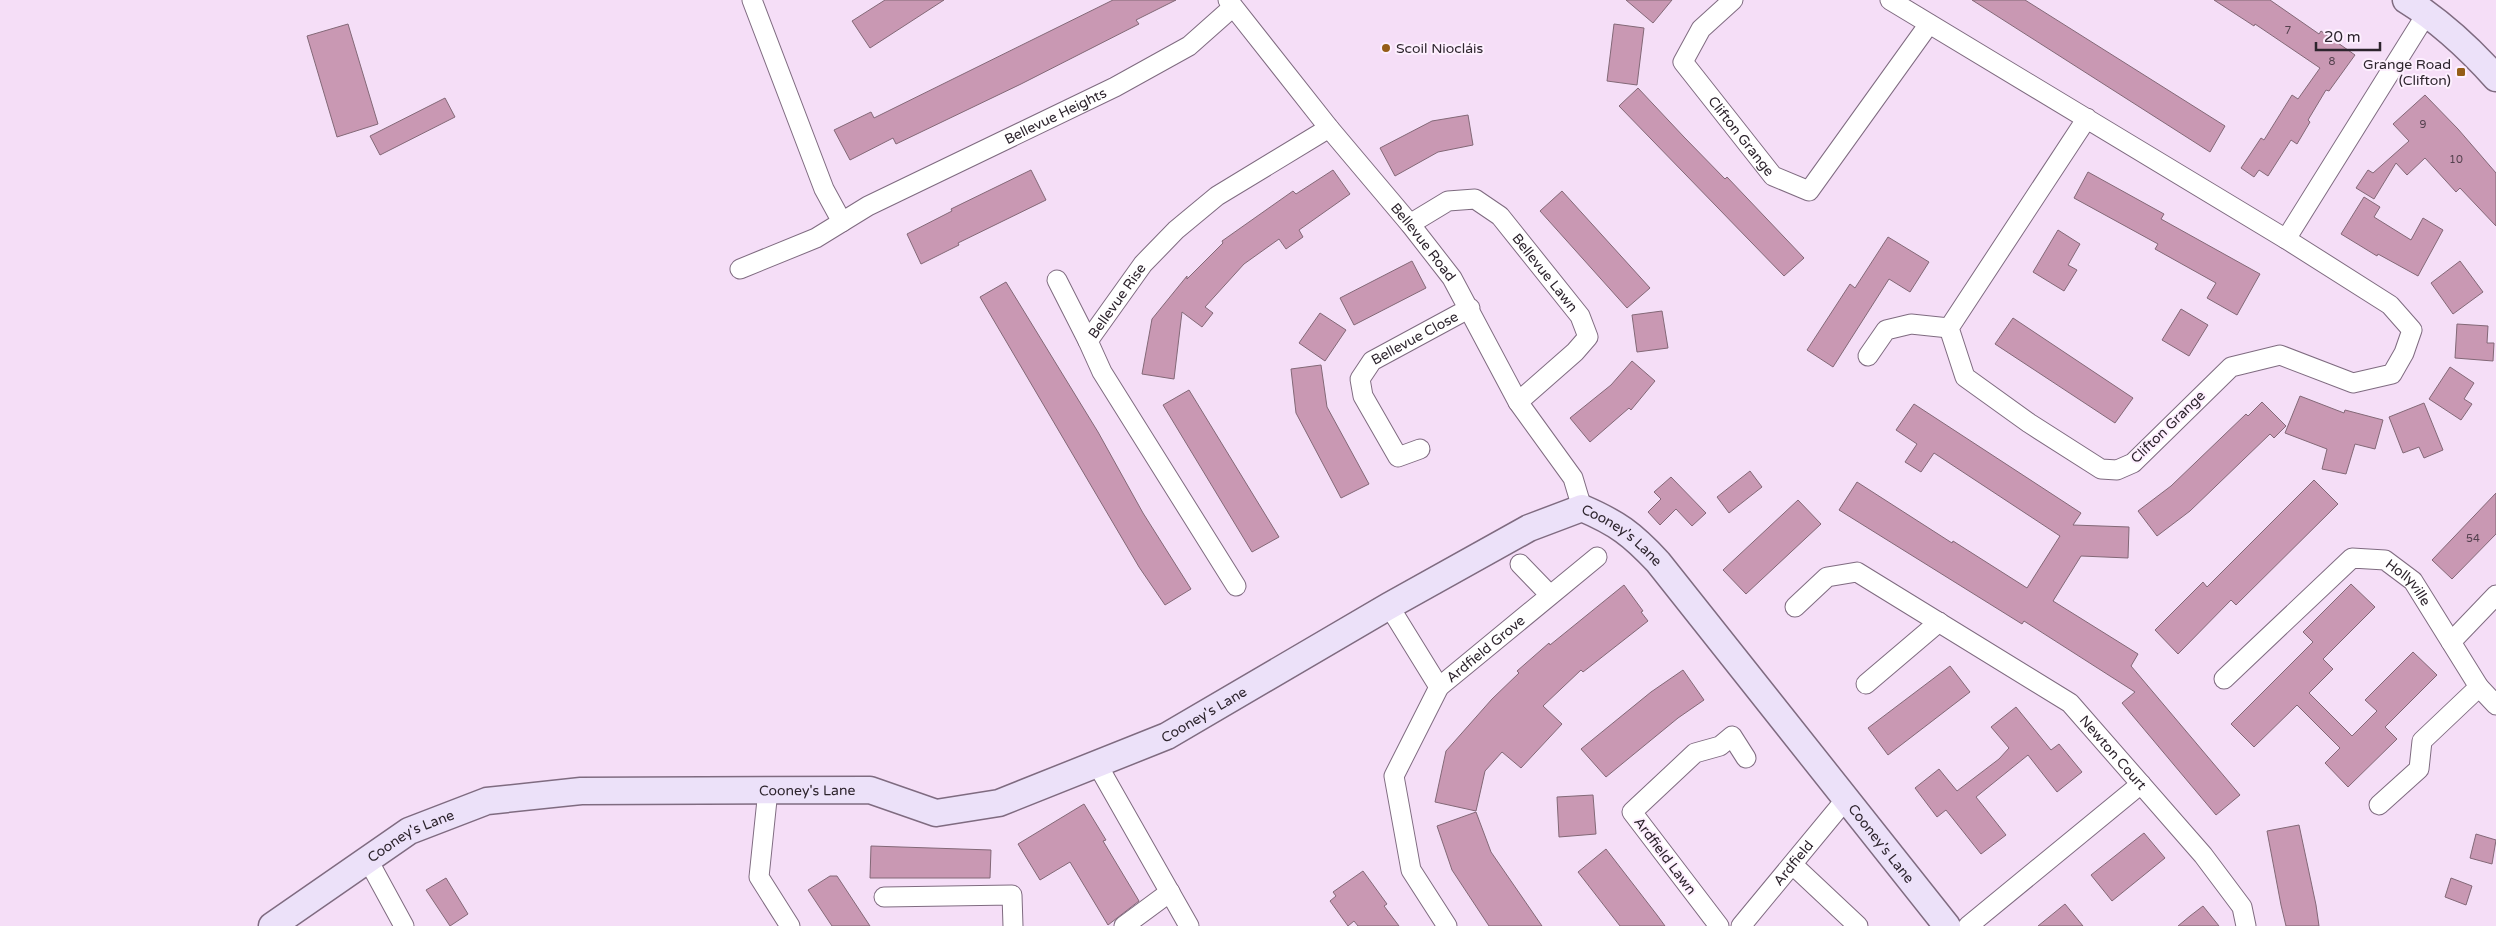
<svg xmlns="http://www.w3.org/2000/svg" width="2496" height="926" font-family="'Varela Round',sans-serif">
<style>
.building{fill:#c998b3;stroke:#836877}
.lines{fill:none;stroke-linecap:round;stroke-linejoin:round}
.street-casing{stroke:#7f6b80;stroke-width:21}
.secondary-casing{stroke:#7f6b80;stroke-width:29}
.street{stroke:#fff;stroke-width:19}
.secondary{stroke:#ece1f9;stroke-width:26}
.poi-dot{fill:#955d17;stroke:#fdeffe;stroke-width:2}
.labels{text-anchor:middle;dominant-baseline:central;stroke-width:4;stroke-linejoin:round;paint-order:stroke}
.number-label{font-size:11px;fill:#54414e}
.poi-label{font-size:14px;fill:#2d242d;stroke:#fdeffe;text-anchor:start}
.street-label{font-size:14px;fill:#2d242d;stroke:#fdeffe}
</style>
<rect width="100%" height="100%" fill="#f5def7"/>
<path class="building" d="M885,0H944L870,48L852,21Z
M1113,0H1176L1136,20L1139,24L1021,84L896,144L893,138L850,160L834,130L871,112L874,118Z
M1626,0H1672L1653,23Z
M1972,0H2025L2225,126L2210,152Z
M2214,0H2270L2319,34L2321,31L2355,55L2329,91L2326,90L2308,120L2310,122L2297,144L2291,140L2268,176L2259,170L2254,177L2241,168L2261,138L2264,140L2292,95L2298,99L2320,68L2255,24L2254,26Z
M348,24L378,124L337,137L307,36Z
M1614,24L1644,28L1637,85L1607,81Z
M1638,88L1684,137L1725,179L1727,177L1804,258L1784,276L1619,106Z
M2425,95L2458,129L2496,173V226L2460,188L2456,192L2425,158L2407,175L2396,163L2374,199L2356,188L2368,170L2373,173L2409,141L2393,124Z
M445,98L455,117L380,155L370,136Z
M1468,115L1473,145L1438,152L1395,176L1380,148L1432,121Z
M1031,170L1046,200L958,243L959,245L921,264L907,234L952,211L951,209Z
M1333,170L1350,194L1299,230L1303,237L1286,249L1279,239L1244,264L1205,307L1213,313L1202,327L1182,312L1174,379L1142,374L1152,319L1187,276V279L1223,243L1222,241L1293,191L1296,194Z
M2088,172L2164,214L2161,219L2260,274L2237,315L2207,298L2216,283L2155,249L2158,244L2074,198Z
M1562,191L1650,288L1627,308L1540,211Z
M2364,197L2380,207L2374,217L2411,240L2423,218L2443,230L2418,276L2378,254L2377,256L2341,234Z
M2058,230L2080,244L2068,265L2077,270L2064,291L2033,272Z
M1888,237L1929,262L1910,292L1889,279L1833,367L1807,350L1850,284L1855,288Z
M1412,261L1426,288L1354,325L1340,298Z
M2460,261L2483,292L2453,314L2431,283Z
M1006,282L1098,432L1143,513L1191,589L1165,605L1139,567L980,297Z
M2181,309L2208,325L2189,356L2162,340Z
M1662,311L1668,348L1637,352L1632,315Z
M1320,313L1346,330L1325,361L1299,343Z
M2013,318L2133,398L2115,423L1995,344Z
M2457,324L2488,326L2487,343H2494L2493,361L2455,358Z
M1632,361L1655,381L1631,410L1629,408L1590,442L1570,418L1611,385Z
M1321,365L1327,407L1369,484L1341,498L1296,413L1291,369Z
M2450,367L2474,383L2464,399L2472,404L2461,420L2429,399Z
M1189,390L1279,537L1252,552L1163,405Z
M2300,396L2344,413L2345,410L2383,420L2375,449L2355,444L2346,474L2322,469L2327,449L2285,433Z
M2262,402L2286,426L2274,438L2270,434L2190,511L2157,536L2138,511L2171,486L2246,414L2248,416Z
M2424,403L2443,450L2424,458L2419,447L2403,453L2389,417Z
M1914,404L2081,513L2073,525L2129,527L2128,558L2081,556L2053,601L2138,654L2131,666L2240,795L2216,815L2122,703L2135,692L2024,621L2022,624L1839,510L1857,482L1952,543L1953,541L2027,588L2060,536L1934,453L1921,472L1905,462L1917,444L1896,430Z
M1750,471L1762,487L1729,513L1717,497Z
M1671,477L1706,513L1692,526L1676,509L1660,525L1648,512L1661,499L1654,492Z
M2314,480L2338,504L2236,605L2231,600L2178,654L2155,630L2203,582L2207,587Z
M2496,493V534L2452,579L2432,560Z
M1798,500L1821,524L1746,594L1723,570Z
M2351,584L2375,607L2323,659L2333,669L2309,693L2352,736L2377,711L2365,700L2413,652L2437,675L2385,727L2397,739L2348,787L2325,763L2340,748L2297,705L2254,747L2231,724L2313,642L2303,632Z
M1624,585L1643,611L1641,612L1648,621L1583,672L1581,670L1543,706L1562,724L1521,768L1502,752L1485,771L1476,811L1435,802L1446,751L1492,699L1519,673L1517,671L1549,643L1550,645Z
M1950,666L1970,692L1888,755L1868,728Z
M1683,670L1704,700L1678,718L1606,777L1581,749L1651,692Z
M2016,707L2051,750L2059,744L2082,772L2057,792L2028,755L1976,797L2006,835L1981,854L1946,810L1937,817L1915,788L1939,769L1957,791L1999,759L2009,748L1991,727Z
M1593,795L1596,834L1559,837L1557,797Z
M1084,804L1106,840L1103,841L1139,901L1108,925L1070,862L1040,880L1018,844Z
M1476,812L1491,852L1542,926H1489L1452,870L1437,826Z
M2299,825L2316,905L2319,926H2286L2281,905L2267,831Z
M2144,833L2165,858L2112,901L2091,875Z
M2476,834L2496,840L2492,864L2470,858Z
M871,846L991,850L990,878H870Z
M1606,849L1657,915L1665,926H1620L1578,872Z
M1363,871L1387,904L1384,906L1399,926H1358L1354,921L1348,926L1330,901L1336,896L1333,892Z
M830,876H837L870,926H832L808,890Z
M446,878L468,914L450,926L426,890Z
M2451,878L2472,886L2466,905L2445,897Z
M2065,904L2083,926H2038Z
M2203,906L2219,926H2178L2190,916Z"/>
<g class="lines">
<g class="street-casing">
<g id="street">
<path d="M752,0L824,189L842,222"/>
<path id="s1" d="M1228,0L1329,128L1410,224L1452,278L1518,402L1573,478L1582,508"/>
<path id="s2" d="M1733,0L1701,29L1683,62L1773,176L1809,191L1929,24"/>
<path d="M1890,0L2286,239L2390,305L2412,330L2404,353L2392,374L2353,383L2280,355L2231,367L2133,463L2117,470L2101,469L2029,423L1965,377L1949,328L2087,118"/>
<path id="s3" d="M1410,224L1448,201L1475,199L1500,216L1580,316L1588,337L1575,352L1518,402"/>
<path d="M2286,239L2427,13"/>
<path id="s4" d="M740,269L816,238L868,206L1115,87L1189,46L1233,7"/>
<path d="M1057,280L1088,341"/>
<path d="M1868,356L1886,330L1911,324L1949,328"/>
<path id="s5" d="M1420,449L1398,457L1363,396L1360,379L1372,361L1470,308"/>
<path d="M1520,564L1550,595"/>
<path id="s6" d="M1236,586L1102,372L1088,341L1143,264L1176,230L1217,196L1329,128"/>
<path d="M1389,606L1439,687"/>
<path id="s7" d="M1795,607L1827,577L1857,572L2070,703L2203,855L2242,907L2246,926"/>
<path d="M2451,642L2496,595"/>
<path id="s8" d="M2224,679L2352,558L2385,560L2413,581L2479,687L2496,705"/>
<path d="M1866,684L1939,622"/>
<path d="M1097,764L1189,926"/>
<path d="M768,790L759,877L790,926"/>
<path d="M2379,805L2419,769L2422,741L2479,687"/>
<path d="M368,860L404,926"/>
<path d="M1793,865L1858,926"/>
<path d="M884,897L1012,895L1013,926"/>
<path d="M1124,926L1170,892"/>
<path id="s9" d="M1447,926L1411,870L1394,776L1439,687L1597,557"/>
<path d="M1719,926L1632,812L1695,753L1720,746L1732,736L1746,758"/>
<path id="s10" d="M1741,926L1846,799"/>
<path d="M1968,926L2141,784"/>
</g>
</g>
<g class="secondary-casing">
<g id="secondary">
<path d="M2406,0C2440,21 2469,48 2496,78"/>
<path id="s11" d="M272,926L409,831L487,801L581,791L870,790L936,813L999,803L1167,736L1389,606L1529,528L1582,508C1617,523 1632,534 1658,562L1947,926"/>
</g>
</g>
<use href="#street" class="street"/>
<use href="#secondary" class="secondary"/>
</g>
<g class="poi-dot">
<circle cx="1386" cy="48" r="5"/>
<rect x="2456" y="67" width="10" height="10" rx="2.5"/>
</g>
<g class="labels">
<g class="number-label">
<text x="2288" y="30">7</text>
<text x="2332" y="61">8</text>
<text x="2423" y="124">9</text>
<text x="2456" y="159">10</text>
<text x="2473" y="538">54</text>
</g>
<g class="poi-label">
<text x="1396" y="48">Scoil Niocláis</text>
<text x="2451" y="64" text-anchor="end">Grange Road<tspan x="2451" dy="16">(Clifton)</tspan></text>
</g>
<g class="street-label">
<text stroke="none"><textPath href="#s4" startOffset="351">Bellevue Heights</textPath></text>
<text stroke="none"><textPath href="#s2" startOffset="175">Clifton Grange</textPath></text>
<text stroke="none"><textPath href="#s1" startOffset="311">Bellevue Road</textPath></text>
<text stroke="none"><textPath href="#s3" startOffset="174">Bellevue Lawn</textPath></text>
<text stroke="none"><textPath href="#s6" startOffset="336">Bellevue Rise</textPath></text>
<text stroke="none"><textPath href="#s5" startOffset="181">Bellevue Close</textPath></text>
<text transform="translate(2168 427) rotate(-44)">Clifton Grange</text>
<text stroke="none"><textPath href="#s11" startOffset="1471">Cooney's Lane</textPath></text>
<text stroke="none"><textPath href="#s8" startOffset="242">Hollyville</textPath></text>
<text stroke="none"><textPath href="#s9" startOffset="322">Ardfield Grove</textPath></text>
<text stroke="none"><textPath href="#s11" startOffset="991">Cooney's Lane</textPath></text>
<text stroke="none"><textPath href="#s7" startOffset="390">Newton Court</textPath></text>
<text stroke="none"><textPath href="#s11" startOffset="571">Cooney's Lane</textPath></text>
<text stroke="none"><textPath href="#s11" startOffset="166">Cooney's Lane</textPath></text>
<text stroke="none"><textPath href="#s11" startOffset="1876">Cooney's Lane</textPath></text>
<text transform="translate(1665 856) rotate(53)">Ardfield Lawn</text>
<text stroke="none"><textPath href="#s10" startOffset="82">Ardfield</textPath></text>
</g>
</g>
<path d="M2316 42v8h64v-8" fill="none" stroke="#2d242d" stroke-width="2.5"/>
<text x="2324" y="42" font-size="15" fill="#2d242d" stroke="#fdeffe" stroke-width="4" paint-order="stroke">20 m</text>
</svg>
